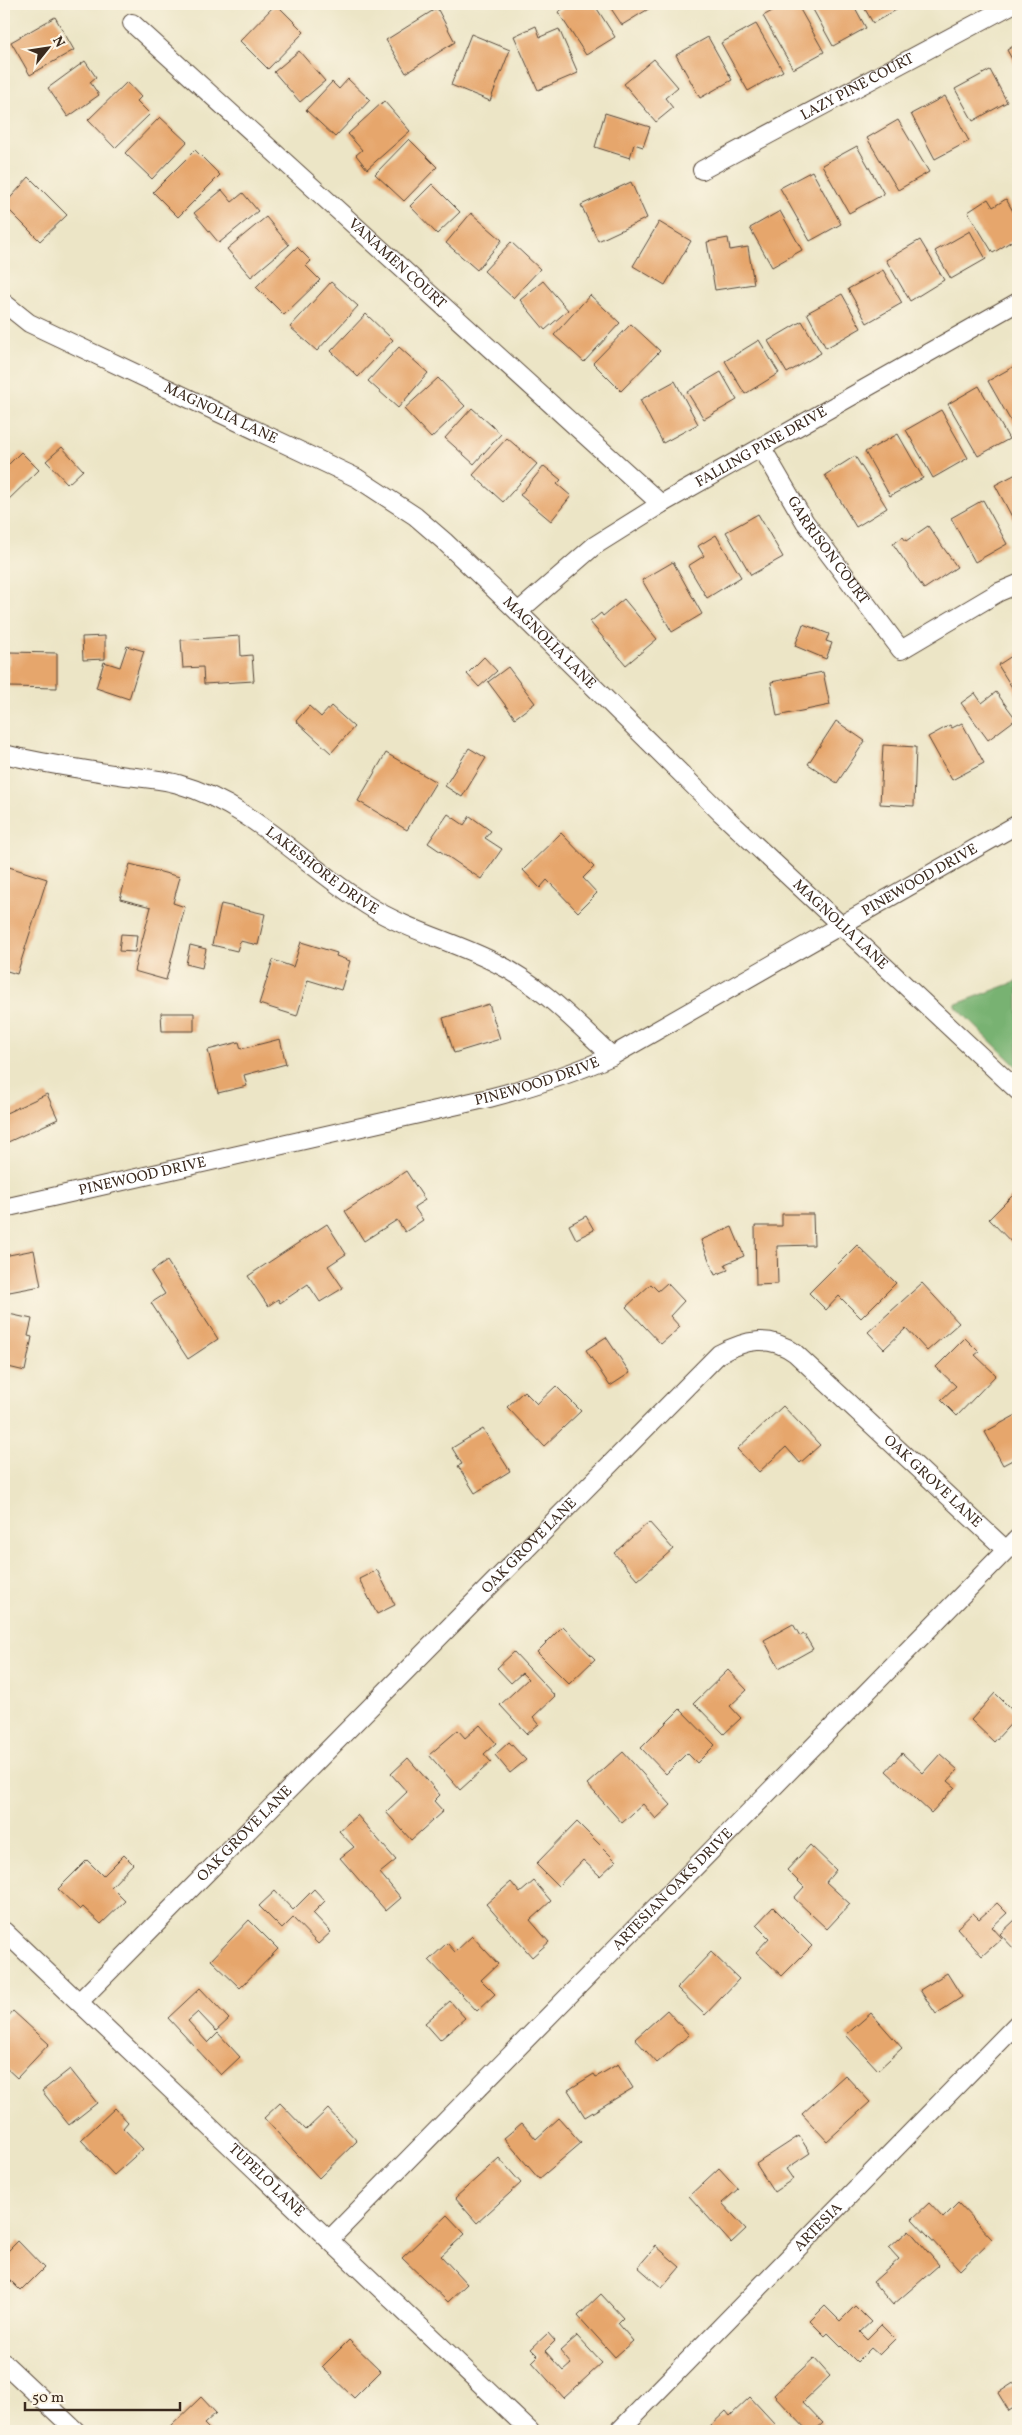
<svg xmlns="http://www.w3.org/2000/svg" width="1022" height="2435" font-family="Vollkorn,serif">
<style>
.forest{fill:#78b272;stroke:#5a6e48}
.building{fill:#e6a66c}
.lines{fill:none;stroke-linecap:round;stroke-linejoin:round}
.street-casing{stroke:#564637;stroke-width:20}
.street{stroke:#fff;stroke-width:18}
.labels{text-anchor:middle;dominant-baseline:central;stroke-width:4.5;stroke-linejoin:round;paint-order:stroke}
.street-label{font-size:15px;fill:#3b2a1e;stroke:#fcf5e5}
</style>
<rect width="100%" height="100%" fill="#fcf5e5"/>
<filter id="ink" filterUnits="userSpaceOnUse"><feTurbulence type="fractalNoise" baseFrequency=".02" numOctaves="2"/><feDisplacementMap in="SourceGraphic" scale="10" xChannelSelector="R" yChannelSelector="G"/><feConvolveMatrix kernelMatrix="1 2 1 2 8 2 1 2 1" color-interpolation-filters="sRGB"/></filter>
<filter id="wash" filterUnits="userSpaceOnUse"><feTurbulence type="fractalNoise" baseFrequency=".0096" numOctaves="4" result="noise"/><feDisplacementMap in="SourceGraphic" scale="20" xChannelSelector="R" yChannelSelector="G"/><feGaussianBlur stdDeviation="1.12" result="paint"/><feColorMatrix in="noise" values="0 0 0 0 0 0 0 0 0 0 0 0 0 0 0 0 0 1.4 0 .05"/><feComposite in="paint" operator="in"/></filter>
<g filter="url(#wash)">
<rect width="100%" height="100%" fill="#ece5c6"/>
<path class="forest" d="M1018,981V1068L954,1005Z"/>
<g id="blocks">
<path class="building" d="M276,4L304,32L268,69L240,41Z
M570,4H594L615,37L586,55L558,12Z
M608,4H654L655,5L622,25Z
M785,4H797L824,52L793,69L763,16Z
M810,4H853L866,28L833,46Z
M862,4H907L873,23Z
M437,8L455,42L406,73L386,40Z
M55,17L74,50L30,75L11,42Z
M756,24L783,71L748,91L721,43Z
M536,26L540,37L559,29L578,73L538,90L514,36Z
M471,34L510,50L490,101L451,85Z
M708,37L732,80L700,98L676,55Z
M1018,43V70L1007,50Z
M299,51L325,81L300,102L274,72Z
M654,59L678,87L665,98L673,108L656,122L624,84Z
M85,61L96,77L90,82L99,95L68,117L48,88Z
M990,70L1007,102L973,121L955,89Z
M348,79L370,100L335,137L306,110L332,82L339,89Z
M127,82L141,97L137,101L150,114L115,148L88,120Z
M945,96L969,141L935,159L911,114Z
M384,101L410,131L367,169L356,155L362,150L348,134Z
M605,113L650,127L643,147L634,144L630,158L595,147Z
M160,117L187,142L152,179L125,153Z
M898,120L929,172L898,190L867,138Z
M409,139L437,167L404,201L375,174Z
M857,146L884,194L849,213L822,165Z
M195,150L220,175L178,217L153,192Z
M812,171L841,224L810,241L780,188Z
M29,177L67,215L40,241L4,205Z
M631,182L647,218L598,241L581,205Z
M432,184L460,212L437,234L410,206Z
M222,190L232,202L243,193L258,211L219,243L194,213Z
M988,199L993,207L1006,199L1018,220V237L993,253L968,212Z
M780,211L802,250L772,267L750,228Z
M471,213L502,240L477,270L446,243Z
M266,217L289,245L251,277L227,249Z
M659,222L691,241L665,285L633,266Z
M970,231L986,259L951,279L935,251Z
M728,238L730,250L748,247L754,284L715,290L707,242Z
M920,240L944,280L910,301L886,260Z
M511,242L540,269L513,298L484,271Z
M297,247L311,261L306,266L320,280L284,315L256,287Z
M883,270L902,303L867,323L848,289Z
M543,281L568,310L545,330L520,300Z
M331,282L358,306L317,351L290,327Z
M842,294L861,328L826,348L807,313Z
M590,295L620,323L584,362L554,335Z
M366,314L393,340L358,377L331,351Z
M802,321L821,353L787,373L768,341Z
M631,324L660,351L621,391L593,363Z
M759,340L779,373L745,394L725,361Z
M399,347L428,373L398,408L368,381Z
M1018,364V422L1013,425L988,381Z
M721,372L737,400L704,419L687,392Z
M438,378L465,406L431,438L404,409Z
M675,381L698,424L663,443L640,400Z
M979,386L1009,439L978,456L948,404Z
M472,408L501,434L474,464L445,438Z
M941,410L968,458L933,478L906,430Z
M898,434L923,478L890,496L865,452Z
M507,438L537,464L503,502L473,475Z
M62,447L83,470L68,484L46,461Z
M21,452L39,470L4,504V469Z
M855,456L887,508L856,527L825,475Z
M544,466L561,480L557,484L571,496L551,521L520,495Z
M1018,473V528L995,485Z
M983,500L1007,544L975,562L951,518Z
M758,514L783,557L751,575L726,532Z
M928,526L957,567L924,589L893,544L903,537L906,541Z
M716,535L741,577L707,598L688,566L704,556L698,546Z
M673,562L702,614L672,632L642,580Z
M624,599L657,639L626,665L590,622L601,613L603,616Z
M803,624L829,634L826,641L832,643L826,659L795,646Z
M105,636V659L83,660L82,637Z
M240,636L241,656L252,655L254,681L204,684L203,667L183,668L181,640Z
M127,646L144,651L129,699L96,688L104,662L120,667Z
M9,652L57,653V688L9,687Z
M1018,652V697L998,665Z
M484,657L497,671L479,687L467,674Z
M508,667L535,703L515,718L488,682Z
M823,672L830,705L777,716L771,682Z
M996,692L1016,719L988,740L961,703L975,693L982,703Z
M309,706L321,717L331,706L354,727L331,753L296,721Z
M836,721L865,741L837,783L808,764Z
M962,723L984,763L952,780L928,737L950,725L952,728Z
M883,745L916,747L914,806L880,804Z
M469,748L486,758L462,797L445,786Z
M386,753L436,782L407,830L358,801Z
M448,814L464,825L470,816L491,831L485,838L502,849L481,879L428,843Z
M561,833L594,867L583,878L597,893L578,912L547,880L540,888L523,870Z
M130,864L180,877L173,903L185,907L166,980L134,971L151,907L120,899Z
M9,867L47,879L17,974L4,970V883Z
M221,904L265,914L258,945L240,941L237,951L212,945Z
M121,934L137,935L135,952L119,951Z
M301,942L337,953L336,956L350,961L341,990L308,980L297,1016L259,1004L273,960L293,967Z
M190,945L206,949L202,968L186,964Z
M489,1004L500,1039L454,1053L443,1018Z
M161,1013H194V1031H162Z
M280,1039L286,1064L244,1075L247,1086L218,1093L208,1050L239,1042L241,1049Z
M47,1094L58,1119L8,1142L4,1133V1114Z
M406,1171L425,1200L414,1207L423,1220L405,1232L397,1220L364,1241L345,1211Z
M1018,1190V1249L989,1219Z
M782,1214H813L814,1245L777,1246L778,1284L756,1285L755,1226H782Z
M586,1216L594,1230L576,1239L569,1225Z
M327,1224L346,1254L328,1266L343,1288L320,1302L308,1284L280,1303L278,1299L268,1306L248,1276Z
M732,1227L744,1256L725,1264L728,1270L715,1275L701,1240Z
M857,1245L896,1283L861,1318L839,1296L826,1310L809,1293Z
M34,1250L41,1286L4,1293V1256Z
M167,1261L218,1339L188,1359L151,1303L165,1294L151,1272Z
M667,1283L684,1301L670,1316L680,1327L661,1344L626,1307L651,1284L658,1291Z
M922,1283L959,1323L927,1351L906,1328L884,1349L868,1332Z
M4,1313L32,1319L28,1336L32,1337L25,1371L4,1366Z
M606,1337L630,1373L610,1386L586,1350Z
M965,1338L979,1352L975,1355L996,1375L957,1416L941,1400L956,1386L936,1367Z
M556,1386L581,1411L544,1446L507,1407L524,1391L537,1404Z
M783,1406L820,1445L800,1463L786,1447L759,1472L737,1449Z
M1018,1414V1457L1003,1465L985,1432Z
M483,1429L510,1471L475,1493L458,1466L462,1464L452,1448Z
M649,1522L673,1549L638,1580L614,1553Z
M377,1570L395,1605L377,1614L359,1579Z
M793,1624L800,1636L804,1634L813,1649L779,1668L764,1640Z
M563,1626L595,1659L569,1684L537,1652Z
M514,1652L555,1696L533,1717L539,1724L527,1734L500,1705L528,1679L522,1673L511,1683L497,1668Z
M728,1670L747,1690L730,1706L741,1718L724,1734L694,1703Z
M995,1693L1018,1716L994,1742L971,1720Z
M680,1709L715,1745L697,1763L687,1753L666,1774L641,1748Z
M480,1725L496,1743L484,1754L491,1762L460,1790L429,1755L458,1730L465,1738Z
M509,1742L526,1760L510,1773L495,1755Z
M623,1752L671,1805L656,1819L643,1804L622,1823L587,1784Z
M902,1753L923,1773L940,1754L958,1770L948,1781L955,1787L931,1813L886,1771Z
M408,1758L440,1795L434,1801L443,1811L411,1840L386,1812L407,1792L391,1774Z
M357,1815L396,1860L380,1873L401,1898L386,1911L340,1858L354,1847L339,1831Z
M577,1822L616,1861L600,1876L583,1860L558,1886L536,1864Z
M810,1845L836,1870L826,1882L850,1904L827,1929L794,1898L804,1887L787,1870Z
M124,1855L133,1864L111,1887L125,1901L101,1924L83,1907L80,1910L58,1889L87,1860L103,1876Z
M534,1881L551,1901L530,1920L549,1942L532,1957L486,1904L511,1882L520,1893Z
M314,1889L325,1901L313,1913L331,1932L318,1944L293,1918L282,1929L259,1906L275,1891L293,1910Z
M997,1903L1007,1913L992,1927L1002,1938L982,1956L957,1928L973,1913L979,1919Z
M773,1907L812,1946L782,1976L756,1952L769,1938L756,1925Z
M1016,1919L1018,1921V1947L1015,1950L1000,1934Z
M249,1920L278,1949L240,1988L211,1960Z
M472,1936L498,1964L481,1980L495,1994L477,2011L429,1960L447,1943L455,1952Z
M711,1952L739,1979L705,2015L677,1988Z
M947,1973L962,1997L936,2014L920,1990Z
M200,1988L229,2019L216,2031L198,2012L188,2021L208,2043L218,2033L240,2057L221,2075L168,2018Z
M450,2001L465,2018L440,2040L425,2023Z
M667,2010L689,2035L657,2063L635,2039Z
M13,2011L49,2044L17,2078L4,2066V2021Z
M871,2013L902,2048L878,2070L846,2035Z
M618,2064L633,2088L585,2117L568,2090L594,2074L596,2077Z
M70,2069L97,2103L69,2125L42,2091Z
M845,2075L870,2102L827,2141L802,2114Z
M280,2103L306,2130L328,2109L357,2141L319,2178L264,2118Z
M115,2108L128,2122L123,2128L143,2149L114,2175L81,2140Z
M559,2118L581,2143L539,2179L504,2138L522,2123L536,2139Z
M799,2136L810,2153L786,2169L793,2179L774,2192L756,2164Z
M499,2158L521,2183L477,2223L455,2198Z
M719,2168L738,2189L722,2203L746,2229L731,2243L689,2196Z
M929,2203L943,2218L958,2203L992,2239L960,2270L912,2219Z
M447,2215L465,2234L441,2256L467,2284L448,2302L402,2258Z
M909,2230L939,2265L893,2305L873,2282L899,2259L889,2248Z
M18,2241L44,2268L21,2291L4,2274V2255Z
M656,2246L680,2267L662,2288L638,2267Z
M601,2294L623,2318L618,2323L633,2341L615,2357L578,2316Z
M825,2306L840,2321L855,2306L871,2322L860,2332L867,2339L881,2325L895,2339L879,2355L871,2348L857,2362L828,2333L825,2336L810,2321Z
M548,2333L555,2341L545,2351L563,2371L571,2364L560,2351L577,2336L602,2363L564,2398L532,2362L538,2356L531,2349Z
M349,2340L381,2371L354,2398L322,2367Z
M814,2358L830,2376L803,2402L823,2423L814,2431H808L774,2395Z
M1018,2380V2405L1009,2411L998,2393Z
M201,2397L216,2413L204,2424L211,2431H170L168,2429Z
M750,2397L776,2425L769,2431H713L709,2427L726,2411L730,2416Z"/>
</g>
</g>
<g filter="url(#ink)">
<use href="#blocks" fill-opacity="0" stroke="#564637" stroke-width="1"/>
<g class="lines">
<g class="street-casing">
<g id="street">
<path id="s1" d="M132,23L661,504"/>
<path id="s2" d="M702,170L1013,4"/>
<path id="s3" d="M4,303L29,323L357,478L415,516L444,541L518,612L721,813L1018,1091"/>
<path id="s4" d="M762,448L805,522L901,650L999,592L1018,584"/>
<path id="s5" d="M518,612L594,546L661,504L1018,302"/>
<path id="s6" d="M4,754C44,764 85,770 126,776C143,778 162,779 178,784C253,805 303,865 367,905C408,931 456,942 498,964C541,985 577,1024 612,1056"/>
<path id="s7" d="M4,1208L489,1098C531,1087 572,1074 612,1056L1018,824"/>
<path id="s8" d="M4,1931L530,2431"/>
<path id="s9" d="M79,2002L719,1354C745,1340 769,1334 795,1353L1006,1550"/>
<path id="s10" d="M329,2240L1018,1538"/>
<path d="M4,2363L76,2431"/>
<path id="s11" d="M619,2431L1018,2023"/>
</g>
</g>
<use href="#street" class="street"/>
</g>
</g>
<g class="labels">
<g class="street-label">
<text stroke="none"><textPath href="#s2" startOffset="176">LAZY PINE COURT</textPath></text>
<text stroke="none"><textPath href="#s1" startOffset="358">VANAMEN COURT</textPath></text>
<text stroke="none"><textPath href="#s3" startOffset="244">MAGNOLIA LANE</textPath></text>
<text stroke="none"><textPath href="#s5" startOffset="295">FALLING PINE DRIVE</textPath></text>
<text stroke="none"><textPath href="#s4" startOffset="122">GARRISON COURT</textPath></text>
<text stroke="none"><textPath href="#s3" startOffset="649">MAGNOLIA LANE</textPath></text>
<text stroke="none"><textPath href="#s6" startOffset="346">LAKESHORE DRIVE</textPath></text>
<text stroke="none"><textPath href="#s7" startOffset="982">PINEWOOD DRIVE</textPath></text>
<text stroke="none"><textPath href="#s3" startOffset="1054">MAGNOLIA LANE</textPath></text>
<text stroke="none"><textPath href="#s7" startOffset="548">PINEWOOD DRIVE</textPath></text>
<text stroke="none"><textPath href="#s7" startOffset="142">PINEWOOD DRIVE</textPath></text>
<text stroke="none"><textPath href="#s9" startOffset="1180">OAK GROVE LANE</textPath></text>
<text stroke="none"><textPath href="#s9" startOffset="641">OAK GROVE LANE</textPath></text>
<text stroke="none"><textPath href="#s9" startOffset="236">OAK GROVE LANE</textPath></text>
<text stroke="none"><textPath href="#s10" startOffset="491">ARTESIAN OAKS DRIVE</textPath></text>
<text stroke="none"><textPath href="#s8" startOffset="362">TUPELO LANE</textPath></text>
<text stroke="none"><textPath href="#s11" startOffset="285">ARTESIA</textPath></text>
</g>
</g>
<rect width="1022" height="2435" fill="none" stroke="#fcf5e5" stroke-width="20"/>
<g transform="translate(48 48) rotate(60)" stroke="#fcf5e5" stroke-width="4" paint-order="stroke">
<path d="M0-4L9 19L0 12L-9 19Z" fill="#3b2a1e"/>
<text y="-8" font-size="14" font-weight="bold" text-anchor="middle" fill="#3b2a1e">N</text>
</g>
<path d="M25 2402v8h155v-8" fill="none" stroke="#3b2a1e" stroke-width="2.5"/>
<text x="32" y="2402" font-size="15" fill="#3b2a1e" stroke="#fcf5e5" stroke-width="4" paint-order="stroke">50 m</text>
</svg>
